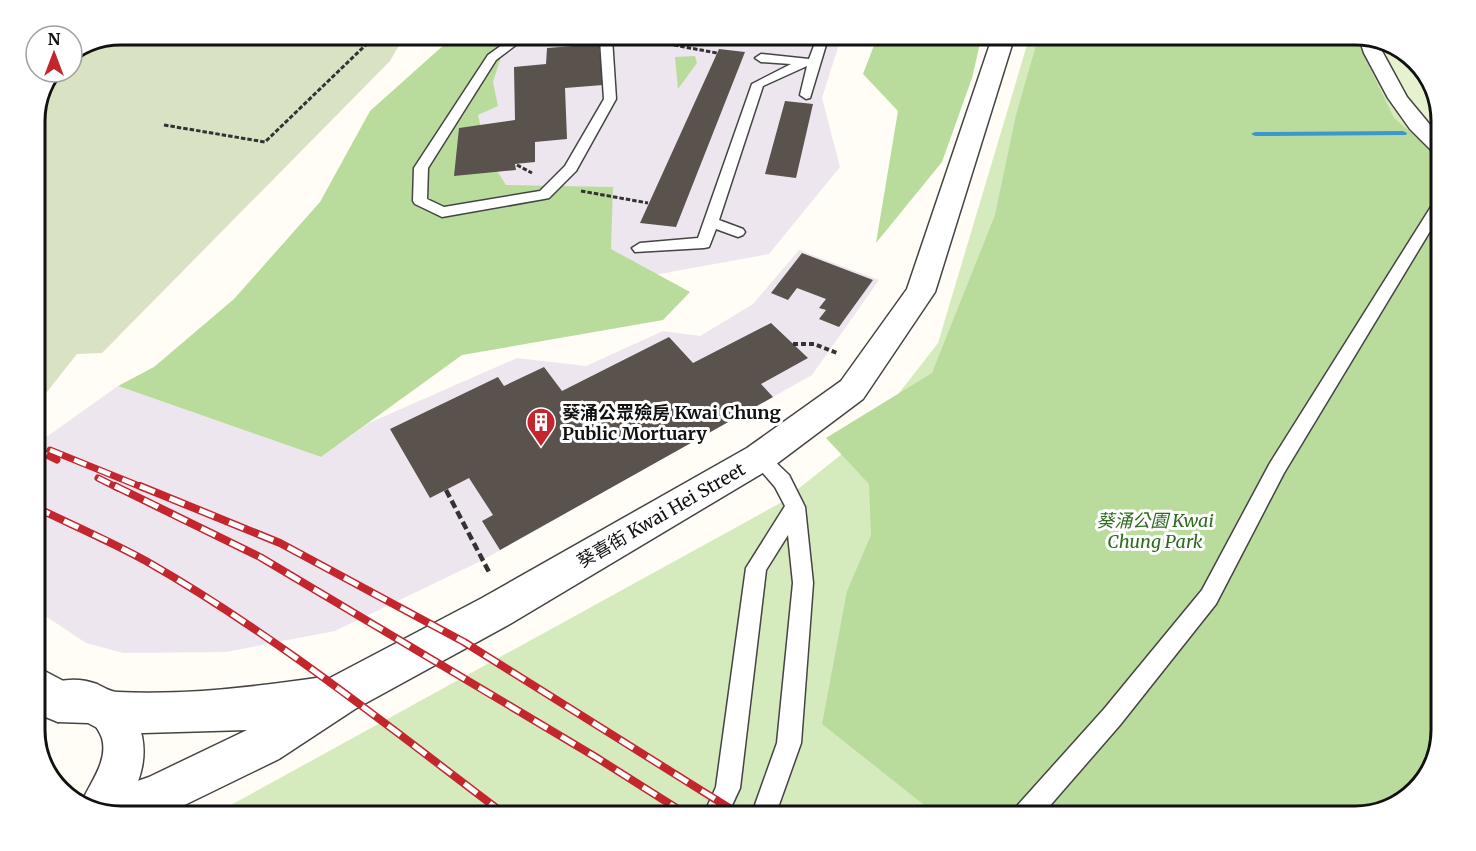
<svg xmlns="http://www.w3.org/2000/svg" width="1476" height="851" font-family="Merriweather,'Noto Sans TC',serif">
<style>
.industrial{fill:#eee6ef}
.green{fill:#d5ebbd}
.forest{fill:#b9dc9c}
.cemetery{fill:#d9e3c4}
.pitch{fill:#e6f2cf}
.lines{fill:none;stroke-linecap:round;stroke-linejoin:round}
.stream{fill:#3f96cf;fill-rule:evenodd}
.building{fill:#5a524d}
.service-casing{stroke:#444;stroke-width:3}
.pedestrian-casing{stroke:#444;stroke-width:3}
.minor-casing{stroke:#444;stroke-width:3}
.tertiary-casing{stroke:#444;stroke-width:3}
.path-far2{stroke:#333;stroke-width:3;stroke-dasharray:4.5 2;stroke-linecap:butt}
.path-far1{stroke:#333;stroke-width:4;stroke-dasharray:5 3;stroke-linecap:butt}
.path{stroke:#333;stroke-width:4.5;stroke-dasharray:8 4;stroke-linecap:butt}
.service{fill:#fff;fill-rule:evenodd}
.pedestrian{fill:#fff;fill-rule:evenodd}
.minor{fill:#fff;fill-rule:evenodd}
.tertiary{fill:#fff;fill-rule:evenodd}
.rail-far1-casing{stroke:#c4262e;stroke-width:7}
.rail-casing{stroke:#c4262e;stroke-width:8}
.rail-far1{stroke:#fff;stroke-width:4.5;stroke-dasharray:13;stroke-linecap:butt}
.rail{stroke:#fff;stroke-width:5;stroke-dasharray:16;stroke-linecap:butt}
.labels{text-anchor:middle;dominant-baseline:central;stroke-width:6;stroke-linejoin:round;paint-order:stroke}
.poi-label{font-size:18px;font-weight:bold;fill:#111;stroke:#fff;text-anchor:start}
.street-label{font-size:18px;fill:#111;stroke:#fff}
.park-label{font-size:18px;font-style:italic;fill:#2f6b1f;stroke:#fff}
.rim{fill:none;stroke:#111;stroke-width:3}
</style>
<rect width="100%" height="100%" fill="#fffdf5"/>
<path class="industrial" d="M477,35H842L822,98L840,167L769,254L599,285L434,268Z
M799,250L879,280L812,375L483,560L335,631L226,652L123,653L86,643L35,609V445L118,386L321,457L369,423L517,358L586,366L663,331L700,336L753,304Z"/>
<path class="green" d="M1030,35H1355L1398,46L1427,73L1441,116V730L1430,773L1398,805L1355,816H211L782,502L868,433L938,343Z"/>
<path class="forest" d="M455,35H508L493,82L498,106L478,115L487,155L506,185L613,187L611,249L690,292L663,320L462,355L321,457L118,386L154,367L234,299L320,202L370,111Z
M878,35H982L972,78L942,162L876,243L898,111L863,74Z
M1039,35H1354L1394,118L1436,154L1434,174L1441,177V730L1430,773L1398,805L1355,816H938L822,724L847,591L871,535L869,484L826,438L932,373L995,215L1016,115Z
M695,56L697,63L678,89L675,57Z"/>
<path class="cemetery" d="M121,35H405L390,61L102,353L77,354L35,407V116L55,72H72V55Z"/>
<path class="pitch" d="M1375,40L1398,46L1427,73L1441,116V139C1412,113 1390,76 1375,40Z"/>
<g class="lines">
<path class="stream" d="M1403,131L1407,133L1406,135L1255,136L1251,134L1255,132Z"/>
</g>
<path class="building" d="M719,35H794L792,40L753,37L749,44L716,41Z
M599,44L603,85L565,88L567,139L535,142V162L515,164L516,170L454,176L459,128L515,120L514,67L546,64L547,48Z
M719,49L745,52L676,227L640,223Z
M785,101L813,104L796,178L765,174Z
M802,253L873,280L839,327L819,319L826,310L819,308L826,299L797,288L788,300L771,293Z
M771,323L808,358L761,384L773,397L500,550L482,521L493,515L469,478L430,498L390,429L498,377L504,386L544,367L562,391L669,337L693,363Z"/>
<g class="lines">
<g class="service-casing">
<path id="service" d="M516,35H529L496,60L428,168L427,199L444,207L540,191L565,166L604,99L600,40L594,35H608L612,38L616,99L576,171L549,198L544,199L442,217L415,204L413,201L414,168L488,55Z
M818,35H829L810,98L806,99L800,95L807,66L763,86L719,220L743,229L745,232L743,235L738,237L716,229L709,247L704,248L635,252L632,248L640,243L698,238L752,84L791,64L761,62L755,58L761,54L809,59Z
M1441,197V213L1284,473L1216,604L1120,725L1041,816H1013L1016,807L1104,709L1202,590L1270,463L1434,202Z
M759,450L766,453L789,475L805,507L813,583L801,743L775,816H751L777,743L793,583L788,535L766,570L740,788L727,816H703L716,787L746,568L785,506L775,487L750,458L752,453Z"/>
</g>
<g class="pedestrian-casing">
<path id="pedestrian" d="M1358,35L1376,40L1407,97L1441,138V155L1434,153L1410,129L1388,98L1364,53Z"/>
</g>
<g class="minor-casing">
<path id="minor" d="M35,666L73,686L79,701L73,716L58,722L35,710Z
M109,692C124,698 131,705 137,720C152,756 139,784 122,816L80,806C88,785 109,762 102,738C99,730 92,721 88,713L94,698Z"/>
</g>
<g class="tertiary-casing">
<path id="tertiary" d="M993,35H1015L935,292L863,399L771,468L510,624L355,709L279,759L162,816H121L88,808L92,797L149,777L247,730L109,734L88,723L58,722L43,716L37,701L43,686C61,679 78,677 97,684C103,687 111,692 118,692C187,695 255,687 323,677L328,679L482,598L747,448L841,381L907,289Z"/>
</g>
<path class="path-far2" d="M629,40L641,39L717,53
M164,125L265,142L376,35
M517,165L532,173
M581,191L648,203"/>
<path class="path-far1" d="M793,344H814L837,353"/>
<path class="path" d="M446,490L489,572"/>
<use href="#service" class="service"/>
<use href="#pedestrian" class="pedestrian"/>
<use href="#minor" class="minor"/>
<use href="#tertiary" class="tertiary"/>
<g class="rail-far1-casing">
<path id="rail-far1" d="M35,449L57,460
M50,450L144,488
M98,478L118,488"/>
</g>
<g class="rail-casing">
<path id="rail" d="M115,486L260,557L594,756L689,816
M140,486L280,543L464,642L742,816
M35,507C72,525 110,541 146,561C274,634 390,728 507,816"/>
</g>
<use href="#rail-far1" class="rail-far1"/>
<use href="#rail" class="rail"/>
</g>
<defs>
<g id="building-pin" transform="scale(1.5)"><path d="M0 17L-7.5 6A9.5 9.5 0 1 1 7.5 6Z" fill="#c4262e" stroke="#fff"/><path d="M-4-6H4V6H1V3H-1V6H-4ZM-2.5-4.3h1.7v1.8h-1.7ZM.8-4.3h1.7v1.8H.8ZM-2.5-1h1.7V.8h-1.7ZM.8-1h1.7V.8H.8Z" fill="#fff"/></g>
</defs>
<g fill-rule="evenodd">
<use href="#building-pin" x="541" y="422"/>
</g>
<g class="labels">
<g class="poi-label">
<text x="562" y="412">葵涌公眾殮房 Kwai Chung<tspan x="562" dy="21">Public Mortuary</tspan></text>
</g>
<g class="street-label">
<text transform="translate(661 515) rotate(-30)">葵喜街 Kwai Hei Street</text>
</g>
<g class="park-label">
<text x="1155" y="520">葵涌公園 Kwai<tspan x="1155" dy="21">Chung Park</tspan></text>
</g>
</g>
<path d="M0 0H1476V851H0ZM121 45H1355A76 76 0 0 1 1431 121V730A76 76 0 0 1 1355 806H121A76 76 0 0 1 45 730V121A76 76 0 0 1 121 45Z" fill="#fff" fill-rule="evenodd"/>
<path class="rim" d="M121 45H1355A76 76 0 0 1 1431 121V730A76 76 0 0 1 1355 806H121A76 76 0 0 1 45 730V121A76 76 0 0 1 121 45Z"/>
<g transform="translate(54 54)"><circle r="28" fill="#ffffff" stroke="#a0a0a0" stroke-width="1.5"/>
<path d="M0-4.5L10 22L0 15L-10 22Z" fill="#c4262e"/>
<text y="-9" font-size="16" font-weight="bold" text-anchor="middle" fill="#111111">N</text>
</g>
</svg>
